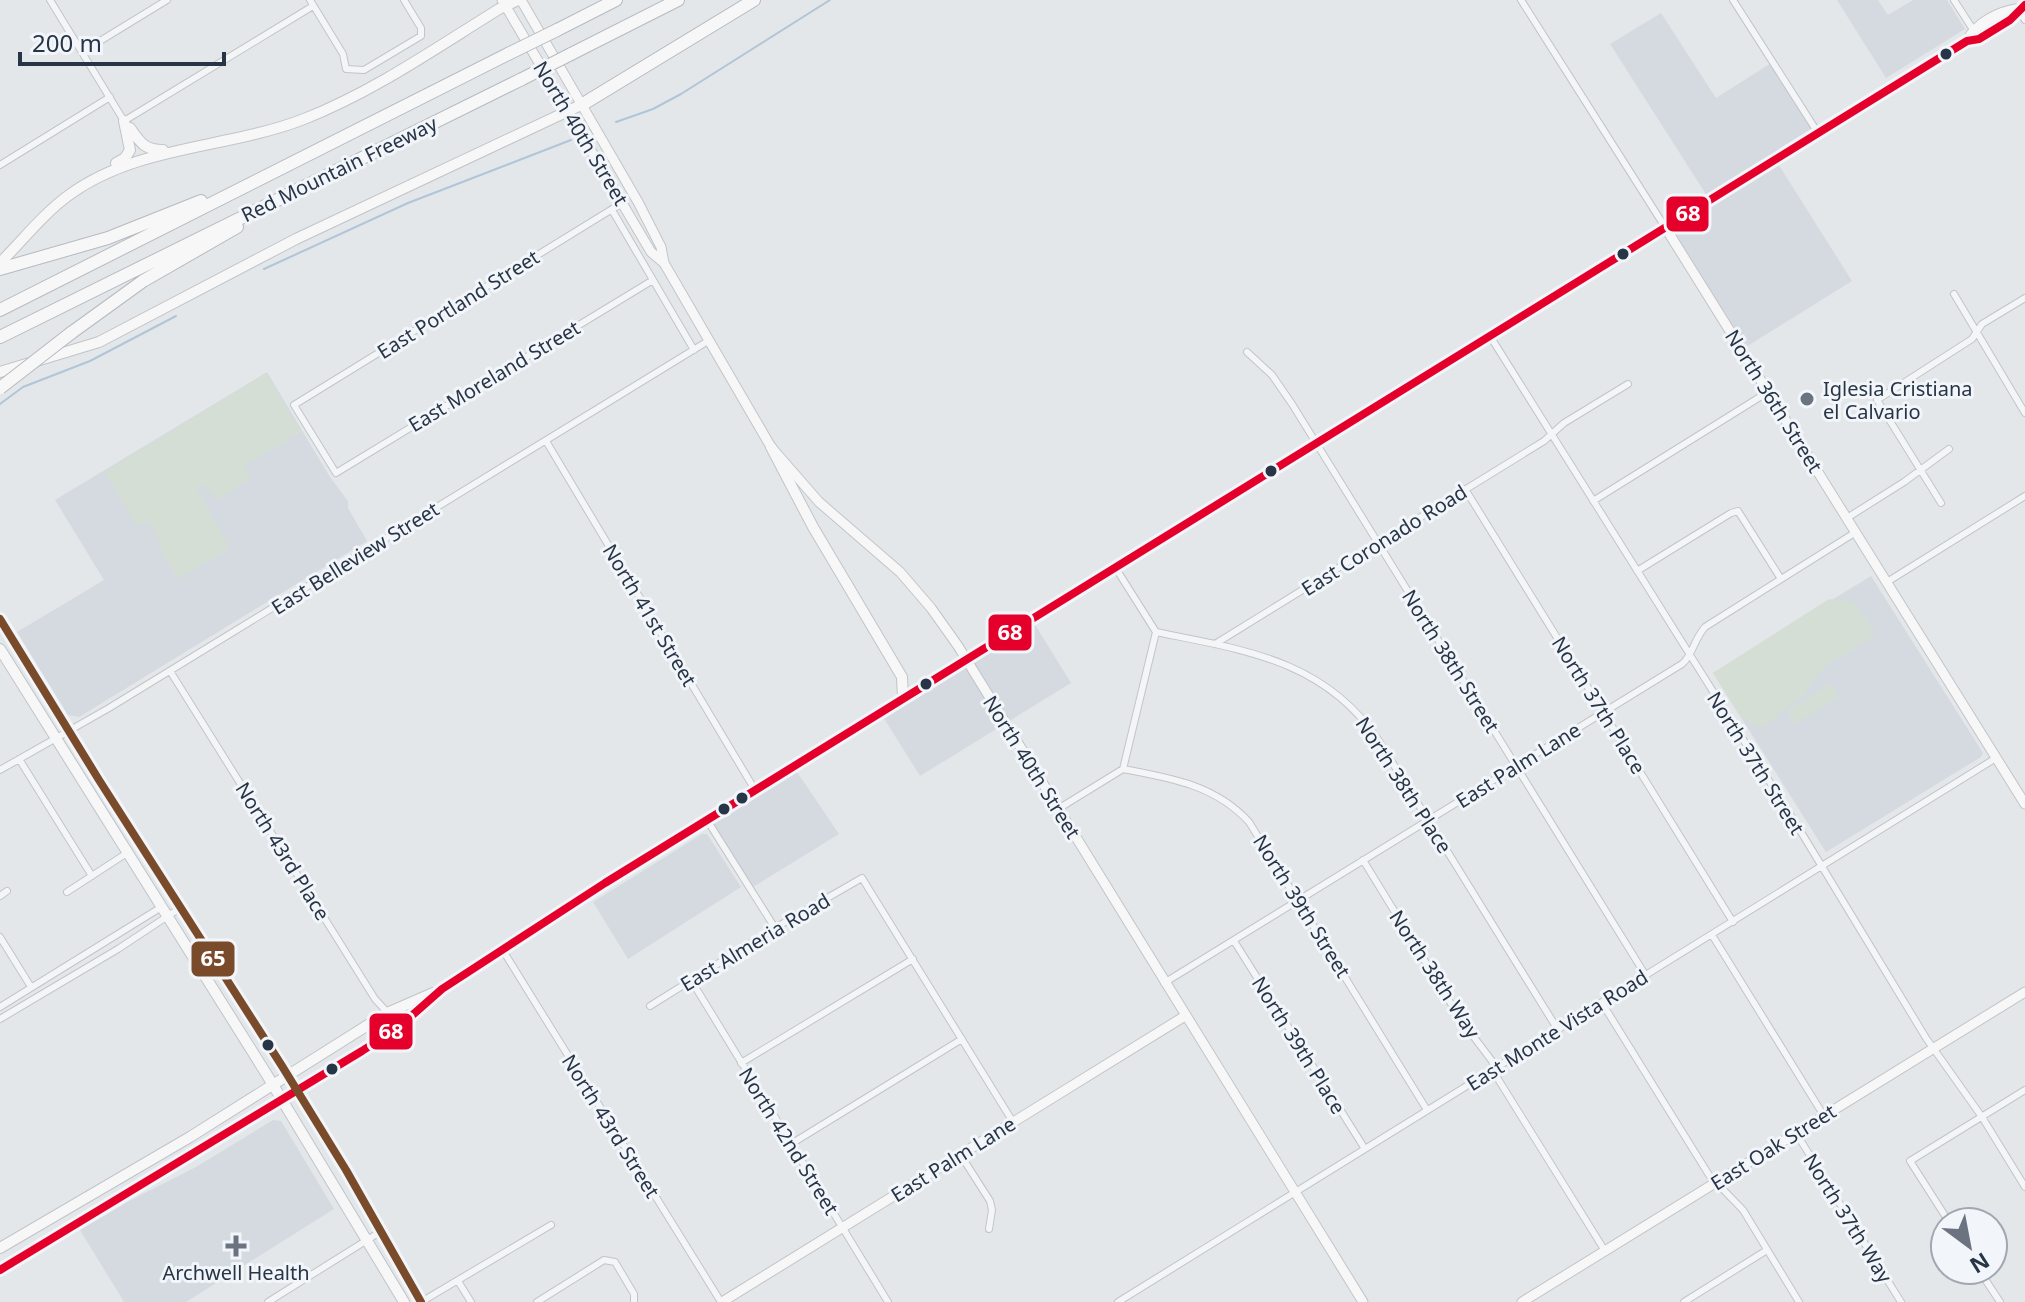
<svg xmlns="http://www.w3.org/2000/svg" width="2025" height="1302" font-family="'Noto Sans',sans-serif">
<style>
.built{fill:#d4dae0}
.green{fill:#d5ded4}
.lines{fill:none;stroke-linecap:round;stroke-linejoin:round}
.stream{stroke:#b0c5d7;stroke-width:2}
.street-casing{stroke:#c2c5c8;stroke-width:8}
.secondary-casing{stroke:#c2c5c8;stroke-width:11}
.primary-casing{stroke:#c0c4c8;stroke-width:12}
.highway-casing{stroke:#b6babf;stroke-width:14}
.street{stroke:#f3f5f6;stroke-width:6}
.secondary{stroke:#f7f7f8;stroke-width:9}
.primary{stroke:#f7f7f8;stroke-width:10}
.highway{stroke:#f7f7f8;stroke-width:12}
.highway-bridge-casing{stroke:#b6babf;stroke-width:14;stroke-linecap:butt}
.highway-bridge{stroke:#f7f7f8;stroke-width:12}
.bus-1-casing{stroke:#f2f5f9;stroke-width:14}
.bus-2-casing{stroke:#f2f5f9;stroke-width:14}
.bus-1{stroke:#e4002b;stroke-width:8}
.bus-2{stroke:#7a4b2a;stroke-width:8}
.bus-dot{fill:#283546;stroke:#f2f5f9;stroke-width:3}
.poi-dot{fill:#6a737f;stroke:#f2f5f9;stroke-width:3}
.labels{text-anchor:middle;dominant-baseline:central;stroke-width:6;stroke-linejoin:round;paint-order:stroke}
.street-label{font-size:20px;fill:#283546;stroke:#f2f5f9}
.poi-label{font-size:20px;fill:#283546;stroke:#f2f5f9;text-anchor:start}
.line-badge{stroke:#f2f5f9;stroke-width:3}
.badge-label{font-size:22px;text-anchor:middle;font-weight:bold;fill:#fff}
</style>
<rect width="100%" height="100%" fill="#e4e7ea"/>
<path class="built" d="M1837,0H1878L1888,15L1913,0H1947L1965,29L1886,78Z
M1661,13L1716,98L1773,62L1818,133L1775,159L1852,281L1741,350L1665,227L1709,199L1610,44Z
M267,372L330,477L348,501V508L367,541L79,717L68,715L17,632L104,580L55,500Z
M1871,576L1983,753L1981,757L1826,852L1713,673Z
M1031,618L1071,683L920,776L880,712Z
M793,766L839,834L750,889L707,820Z
M702,834H707L741,887L628,959L593,902Z
M273,1120L281,1121L334,1209L186,1302H124L80,1230L131,1200L196,1167Z"/>
<path class="green" d="M266,373L301,432L244,466L251,478L217,500L204,485L196,489L230,548L178,579L157,543L160,540L147,520L137,526L105,472Z
M1829,599L1854,602L1875,634L1873,637L1827,665L1811,683L1806,693L1767,724L1762,727L1750,724L1745,716L1741,718L1713,673Z
M1830,684L1838,697L1795,724L1787,711Z"/>
<g class="lines">
<path class="stream" d="M616,122L653,109L681,94L830,0
M264,269L408,203L571,140
M0,404L23,387L90,361L176,316"/>
<g class="street-casing">
<path id="street" d="M50,0L124,121L313,6
M310,0L343,54L346,69L364,70L421,36V28L404,0
M1521,0L1665,227
M1733,0L1818,133
M1954,0L1974,31
M2018,9L2025,20
M82,52L167,0
M0,165L110,97
M622,203L294,405L336,473L653,280
M612,210L694,350
M1954,294L2025,413
M1490,336L1798,827L1926,1038L1982,1117L2025,1187
M1247,352L1272,375L1292,404L1646,976
M546,441L755,790
M1465,489L1733,922
M1593,501L1768,392
M1941,503L1877,400L1972,339L1982,324L2025,298
M1847,518L1904,482L1949,449
M1115,567L1156,632C1244,650 1325,660 1379,741L1558,1030
M1637,571L1731,513L1738,511L1781,579
M1887,582L2025,496
M1215,644L1544,441L1564,423L1628,384
M170,671L375,999L400,1026
M19,759L92,876
M1123,769C1171,778 1215,785 1249,822L1427,1110
M0,770L109,708L708,341
M1058,809L1123,769L1156,632
M707,820L775,928
M1363,860L1461,1020L1492,1061L1498,1079L1605,1251
M67,892L127,853
M0,896L7,891
M1712,935L1824,1116
M0,937L31,987
M1234,941L1365,1149
M502,949L721,1302
M691,980L888,1302
M1164,983L1682,664C1693,655 1693,641 1705,627L1856,532
M1602,1003L1709,1175L1743,1210L1799,1302
M650,1006L775,928L862,878L1013,1122
M0,1007L160,908
M0,1019L118,949L180,908
M741,1063L913,959
M1796,1133L1901,1302
M791,1144L962,1039
M960,1154L990,1201L992,1210L989,1229
M1949,1222L1910,1161L2025,1090
M1979,1270L2000,1302
M458,1281L471,1302
M268,1302L380,1232
M421,1302L551,1225
M537,1302L604,1260L615,1262L634,1294V1302
M1118,1302L1996,758
M1684,1302L1767,1250"/>
</g>
<g class="secondary-casing">
<path id="secondary" d="M502,0L651,252L664,263L771,447L819,502L900,572L931,608L958,646L1363,1302
M521,0L638,202L661,247L664,263
M1665,227L2025,804
M722,1302L1185,1016
M1522,1302L2025,992"/>
</g>
<g class="primary-casing">
<path id="primary" d="M1967,41C1977,23 1998,12 2018,9
M130,128C140,142 144,150 163,150
M116,163L125,158L130,150L124,121
M0,263C22,241 43,214 69,195C137,145 227,149 304,119C373,92 436,48 499,9L518,0
M0,372L99,342L296,239L583,104
M771,447L813,527L902,677L903,698
M0,619L99,780L282,1066L346,1170L421,1302
M0,649L267,1075L404,1302
M0,1248L190,1137L387,1013L433,993
M0,1270L362,1051L400,1026L442,989L605,883L1967,41L1979,39L2010,20L2025,5"/>
</g>
<g class="highway-casing">
<path id="highway" d="M557,30L616,0
M571,54L678,0
M583,104L754,0
M0,269L108,238L201,201
M0,310L508,54
M71,333L143,281L237,227
M0,337L522,79"/>
</g>
<use href="#street" class="street"/>
<use href="#secondary" class="secondary"/>
<use href="#primary" class="primary"/>
<use href="#highway" class="highway"/>
<g class="highway-bridge-casing">
<path id="highway-bridge" d="M508,54L557,30
M522,79L571,54
M0,388L71,333"/>
</g>
<use href="#highway-bridge" class="highway-bridge"/>
<g class="bus-1-casing">
<path id="bus-1" d="M0,1270L362,1051L400,1026L442,989L605,883L1967,41L1979,39L2010,20L2025,5"/>
</g>
<g class="bus-2-casing">
<path id="bus-2" d="M0,619L99,780L282,1066L346,1170L421,1302"/>
</g>
<use href="#bus-1" class="bus-1"/>
<use href="#bus-2" class="bus-2"/>
</g>
<g class="bus-dot">
<circle cx="1946" cy="54" r="7"/>
<circle cx="1623" cy="254" r="7"/>
<circle cx="1271" cy="471" r="7"/>
<circle cx="926" cy="684" r="7"/>
<circle cx="742" cy="798" r="7"/>
<circle cx="724" cy="809" r="7"/>
<circle cx="268" cy="1045" r="7"/>
<circle cx="332" cy="1069" r="7"/>
</g>
<g class="poi-dot">
<circle cx="1807" cy="399" r="8"/>
<path d="M232 1234h8v8h8v8h-8v8h-8v-8h-8v-8h8z"/>
</g>
<g class="labels">
<g class="street-label">
<text transform="translate(581 133) rotate(59)">North 40th Street</text>
<text transform="translate(339 169) rotate(-26)">Red Mountain Freeway</text>
<text transform="translate(458 304) rotate(-32)">East Portland Street</text>
<text transform="translate(494 376) rotate(-31)">East Moreland Street</text>
<text transform="translate(1774 401) rotate(58)">North 36th Street</text>
<text transform="translate(1384 540) rotate(-32)">East Coronado Road</text>
<text transform="translate(355 558) rotate(-32)">East Belleview Street</text>
<text transform="translate(650 615) rotate(59)">North 41st Street</text>
<text transform="translate(1451 661) rotate(58)">North 38th Street</text>
<text transform="translate(1599 705) rotate(58)">North 37th Place</text>
<text transform="translate(1756 763) rotate(58)">North 37th Street</text>
<text transform="translate(1518 765) rotate(-32)">East Palm Lane</text>
<text transform="translate(1032 767) rotate(58)">North 40th Street</text>
<text transform="translate(1404 785) rotate(57)">North 38th Place</text>
<text transform="translate(283 851) rotate(58)">North 43rd Place</text>
<text transform="translate(1302 906) rotate(58)">North 39th Street</text>
<text transform="translate(755 942) rotate(-31)">East Almeria Road</text>
<text transform="translate(1435 974) rotate(57)">North 38th Way</text>
<text transform="translate(1557 1030) rotate(-32)">East Monte Vista Road</text>
<text transform="translate(1299 1045) rotate(58)">North 39th Place</text>
<text transform="translate(611 1126) rotate(58)">North 43rd Street</text>
<text transform="translate(789 1141) rotate(58)">North 42nd Street</text>
<text transform="translate(1773 1147) rotate(-32)">East Oak Street</text>
<text transform="translate(953 1159) rotate(-32)">East Palm Lane</text>
<text transform="translate(1848 1218) rotate(58)">North 37th Way</text>
</g>
<g class="poi-label">
<text x="1823" y="388">Iglesia Cristiana<tspan x="1823" dy="23">el Calvario</tspan></text>
<text x="236" y="1272" text-anchor="middle">Archwell Health</text>
</g>
</g>
<g class="line-badge">
<rect x="1665" y="195" width="45" height="38" rx="8" fill="#e4002b"/>
<rect x="987" y="613" width="46" height="39" rx="8" fill="#e4002b"/>
<rect x="190" y="940" width="46" height="38" rx="8" fill="#7a4b2a"/>
<rect x="368" y="1012" width="46" height="39" rx="8" fill="#e4002b"/>
</g>
<g class="badge-label">
<text x="1688" y="221">68</text>
<text x="1010" y="640">68</text>
<text x="213" y="966">65</text>
<text x="391" y="1039">68</text>
</g>
<g transform="translate(1969 1246) rotate(148)"><circle r="38" fill="#f2f5f9" stroke="#a1a8b1" stroke-width="2"/>
<path d="M0-6L14 30L0 20L-14 30Z" fill="#6a737f"/>
<text y="-12" font-size="22" font-weight="bold" text-anchor="middle" fill="#283546">N</text>
</g>
<path d="M20 52v12h204v-12" fill="none" stroke="#283546" stroke-width="4"/>
<text x="32" y="52" font-size="24" fill="#283546" stroke="#f2f5f9" stroke-width="6" paint-order="stroke">200 m</text>
</svg>
